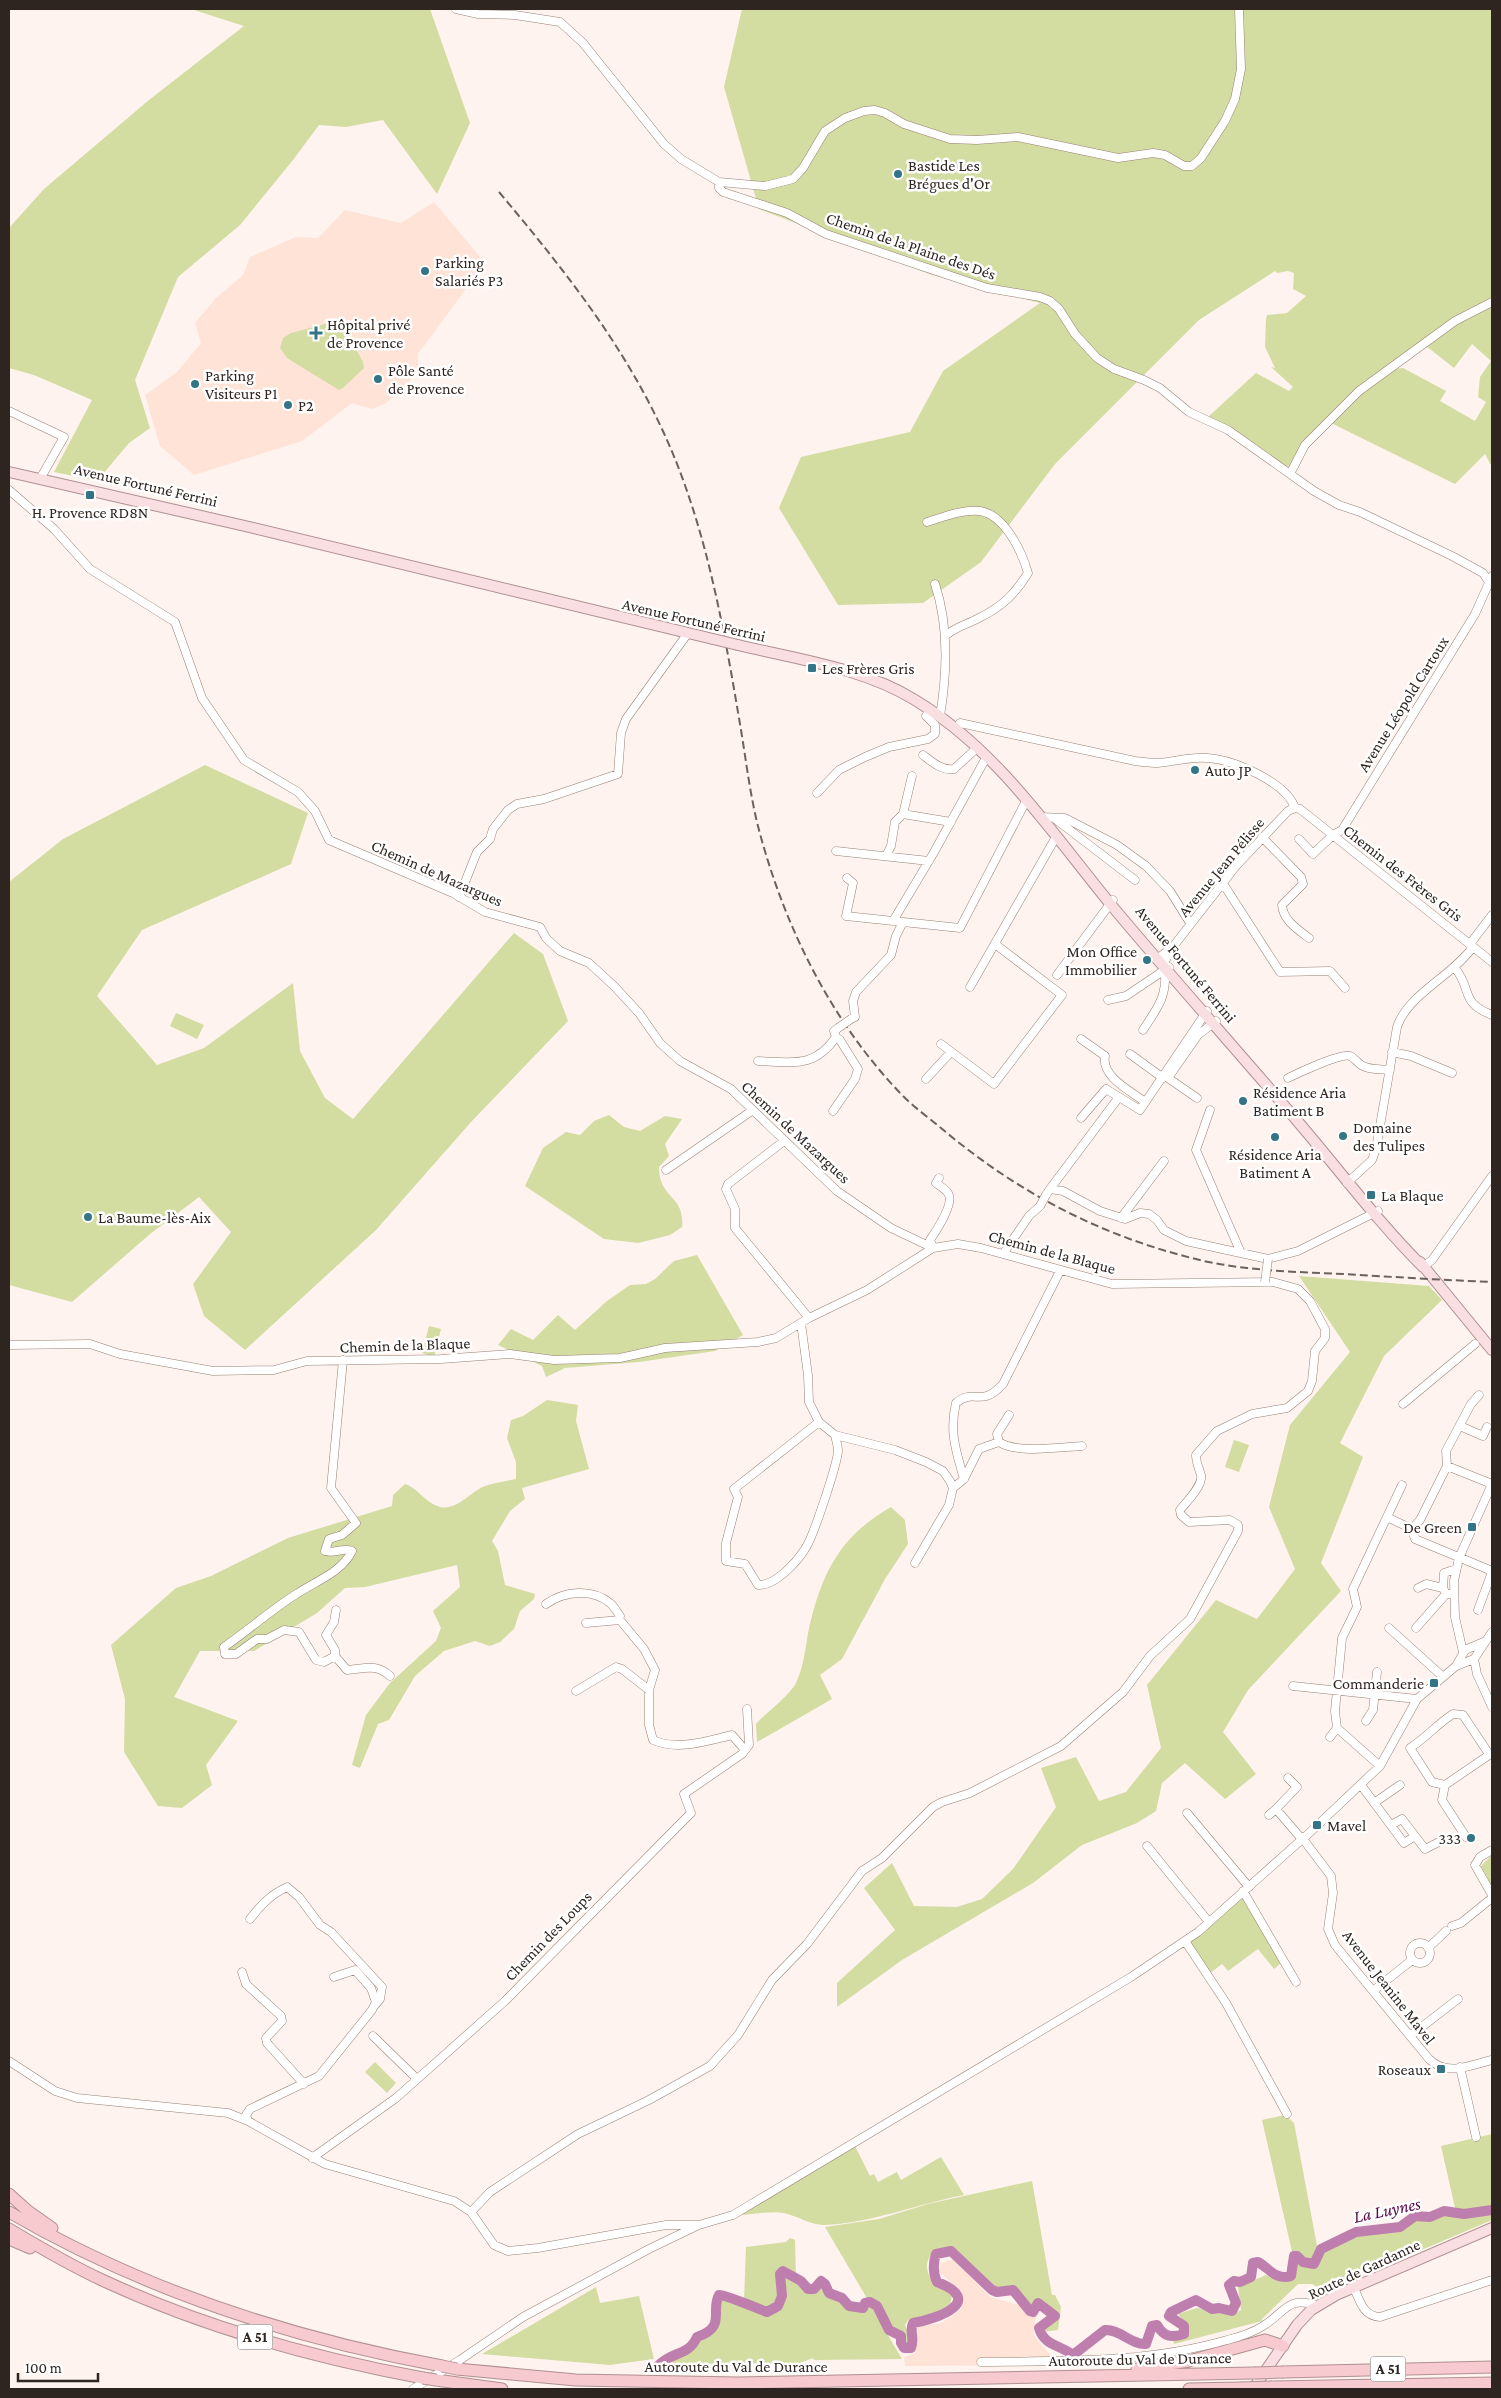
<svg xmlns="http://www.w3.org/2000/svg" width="1501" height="2398" font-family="'Crimson Pro',serif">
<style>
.built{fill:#ffe3d6}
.green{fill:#d3dca1}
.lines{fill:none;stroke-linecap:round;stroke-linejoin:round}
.river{stroke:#bf7fae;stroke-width:10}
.minor-casing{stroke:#988075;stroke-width:9}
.major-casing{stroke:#b09092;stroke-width:12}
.highway-casing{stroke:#b09092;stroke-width:13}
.minor{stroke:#fff;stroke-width:8}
.major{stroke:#fadfe2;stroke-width:10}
.highway{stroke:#f6cacf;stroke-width:11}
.rail{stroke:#6c615d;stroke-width:2;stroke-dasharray:8 4;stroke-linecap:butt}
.minor-bridge-casing{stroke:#988075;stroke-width:9;stroke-linecap:butt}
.major-bridge-casing{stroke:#b09092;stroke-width:12;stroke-linecap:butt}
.highway-bridge-casing{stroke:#b09092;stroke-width:13;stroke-linecap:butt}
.minor-bridge{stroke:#fff;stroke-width:8}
.major-bridge{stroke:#fadfe2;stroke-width:10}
.highway-bridge{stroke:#f6cacf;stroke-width:11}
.poi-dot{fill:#337587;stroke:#fff;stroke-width:2}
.labels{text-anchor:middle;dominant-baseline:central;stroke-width:5;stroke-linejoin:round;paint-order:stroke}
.shield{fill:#fff;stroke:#6d6663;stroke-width:1}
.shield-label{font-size:15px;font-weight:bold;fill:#2e2420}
.poi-label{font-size:16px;fill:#2e2420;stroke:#fff;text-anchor:start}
.street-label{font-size:16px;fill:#2e2420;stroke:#fff}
.water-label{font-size:18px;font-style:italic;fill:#560849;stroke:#fff}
</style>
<rect width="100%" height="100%" fill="#fef3ee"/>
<path class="built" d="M434,202L485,263L418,354V367L407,386L386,403L372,409L352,403L302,441L194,475L160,446L145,395L177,372L201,343L195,323L215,299L243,275L250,257L296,237L318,238L345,210L401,223Z
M953,2259L990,2297L1037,2310L1033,2334L1058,2365L905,2366L904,2357L915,2353L918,2324H940L961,2309V2292L939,2272V2264Z"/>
<path class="green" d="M191,9H430L470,123L437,194L383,120L346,127L319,125L293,160L240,225L178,277L135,380L150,428L129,443L97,481L54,472L92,400L34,375L9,368V228L44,189L149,100L244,26Z
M742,9H1492V467L1485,454L1455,484L1329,422C1345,407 1381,369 1403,368L1446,391L1440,401L1475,421L1486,402L1478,397L1480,377L1491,361L1472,344L1454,368L1426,346L1469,315V309L1431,335L1327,418L1305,443L1290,466L1285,467L1208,417L1256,373L1289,391L1293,387L1271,367L1275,368L1265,347L1266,319L1267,315L1287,313L1306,296L1293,289L1294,273L1288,271L1277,273L1275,271L1199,320L1055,464L981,562L923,603L838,605L779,508L801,457L910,432L943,371L1040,303L932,275L759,209L724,87Z
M336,321L342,324L363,362L364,368L343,388L339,390L287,358L280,348L283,338L291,333Z
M205,765L308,813L291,864L142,930L97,996L157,1065L204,1048L293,983L300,1051L325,1098L353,1119L514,933L543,954L568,1021L471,1122L376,1230L245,1350L204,1316L193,1284L231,1232L199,1197L150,1234L72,1302L9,1285V882L63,839Z
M176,1013L204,1025L197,1039L170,1026Z
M609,1115L624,1127L640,1131L665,1116L682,1119L665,1144L669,1156L659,1167C659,1200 685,1194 682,1227L670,1235L638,1243L604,1239L525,1186L543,1148L566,1132L580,1135L594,1121Z
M697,1255L743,1335L715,1351L639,1362L565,1368L546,1377L542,1366L498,1345L511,1329L533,1340L558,1315L575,1330L607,1301L630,1285L646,1284L655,1279L674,1261Z
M1299,1276L1429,1286L1442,1300L1384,1356L1340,1443L1363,1457L1321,1563L1341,1591L1248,1690L1223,1732L1256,1774L1225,1799L1185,1763L1162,1783L1156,1811L1137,1823L1082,1845L1033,1883L902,1960L837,2007V1983L895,1930L864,1888L892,1863L914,1906L957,1907L982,1899L1013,1869L1056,1807L1041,1768L1076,1757L1099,1801L1126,1792L1161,1748L1147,1685L1216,1600L1257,1619L1295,1569L1269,1507L1290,1425L1350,1352Z
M429,1326L441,1329L434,1357L422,1353Z
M547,1400L578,1405L576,1421L589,1469L522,1488L525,1499L510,1511L492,1541L498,1551L505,1585L535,1594L534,1599L520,1611L514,1629L500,1642L490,1646L475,1641L444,1651L415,1676L389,1720L378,1724L360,1768L352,1765L366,1715L390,1683L436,1641L441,1628L433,1611L460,1587L457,1565L365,1587L345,1588L317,1613L254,1651H200L174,1697L238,1721L206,1765L212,1785L182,1808L158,1806L124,1752L125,1699L111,1645L176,1588L211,1576L288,1538L392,1506L393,1495L405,1484C418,1488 425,1503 440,1507C457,1511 471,1491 485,1486C495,1483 506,1481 516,1479V1462L507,1438L511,1420L523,1416Z
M1234,1440L1249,1445L1239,1472L1225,1467Z
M891,1507L905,1520L908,1544L885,1579L842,1659L820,1675L832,1699L757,1742L756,1724C767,1712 789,1696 796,1683C805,1664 805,1645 810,1624C823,1570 842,1535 891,1507Z
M1492,1855V1886L1481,1866Z
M1242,1896L1281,1963L1274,1969L1258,1949L1228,1971L1222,1964L1209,1974L1190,1942Z
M375,2062L396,2083L387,2093L365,2072Z
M1285,2115L1294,2123L1318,2251L1315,2262L1305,2261L1297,2255L1293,2256L1262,2120Z
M1492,2134V2220L1325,2291L1312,2284H1298L1262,2319V2321L1174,2344L1173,2339C1181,2338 1187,2334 1188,2326L1178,2314L1197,2308L1231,2314L1241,2310L1238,2287L1266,2275L1284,2282L1290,2280L1294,2274V2259L1296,2257L1303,2262L1316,2265L1322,2251L1355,2234L1382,2229H1398L1418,2217L1424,2219L1422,2216C1435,2217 1441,2209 1456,2212L1441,2146Z
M854,2144L870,2176L874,2174L878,2182L897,2172L901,2180L941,2157L964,2195C917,2204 872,2223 824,2225C810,2225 798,2216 784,2213C770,2211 755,2214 741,2215Z
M1032,2181L1052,2295H1055L1061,2307L1058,2330L1042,2332L1041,2330L1056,2317L1055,2311L1036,2301L1030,2310L1020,2295L1012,2289L994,2290L954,2248C933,2244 919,2263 932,2280C937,2287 945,2290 952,2295L950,2306L929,2316L908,2320L905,2325L911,2339L910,2345L905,2346L901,2333L890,2329L879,2306L868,2300L825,2227L879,2219L928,2204Z
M790,2238L795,2240L796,2277L784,2269L779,2273L780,2294L778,2303L767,2310L744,2302L746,2247L786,2242Z
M784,2273L811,2290H816L821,2283L828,2294L842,2300L851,2309L861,2310L867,2303H869L902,2359L814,2360L813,2358L800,2363L674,2364L668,2357L688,2352L699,2338L709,2332L718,2317L717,2300L719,2296L722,2295L745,2306L768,2313C796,2298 774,2282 784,2273Z
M596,2287L600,2303L639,2296L654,2359L610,2365L482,2354Z"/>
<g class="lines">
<path class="river" d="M658,2366C673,2350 688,2357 697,2337C727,2327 710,2311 719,2295C724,2294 759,2309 767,2312L778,2306L782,2296L780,2274L783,2271L801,2281L808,2289H814L821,2281L825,2284L829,2293L842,2298L849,2306L863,2308L865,2303L870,2302L877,2306L889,2330L901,2336V2343L904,2348H911C915,2338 909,2331 913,2323C938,2319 986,2301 937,2282C933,2273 933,2263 936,2254L951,2251L992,2290L997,2292L1013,2290L1030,2311L1033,2312L1038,2303L1055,2316L1039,2328C1044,2346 1061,2345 1073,2355L1105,2330C1120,2329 1131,2345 1146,2344L1152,2326L1157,2325C1164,2337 1171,2338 1184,2334V2326L1169,2316L1171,2312L1196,2300L1212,2309L1219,2308L1232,2311L1236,2303L1229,2285L1234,2281L1240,2282L1251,2277L1253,2263L1258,2262C1269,2268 1276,2281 1291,2276L1294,2256H1297L1303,2262L1314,2264L1321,2249L1356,2232L1400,2227L1415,2216L1430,2217L1444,2211L1464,2214L1492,2210"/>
<g class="minor-casing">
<path id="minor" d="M456,9L478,14L515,15L560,22L583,43L664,144L681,159L719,182V188L723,192L787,213L826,234L987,288L1040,297L1050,301L1059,309L1075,334L1097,358L1114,369L1144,380L1160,388L1189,412L1228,430L1314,491L1339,505L1360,512L1452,556L1483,573L1489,582
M719,182L765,186L793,179L803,168L825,131L845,118L864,111L875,110L885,113L904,124L950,139L977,140L1018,137L1118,158L1153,153L1165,155L1184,166H1192L1201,158L1225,121L1235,99L1241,69L1239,9
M9,411L64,437L40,479
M1290,474L1305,445L1359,391L1455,321L1492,302
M9,490L54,529L90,569L175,622L202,698L244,760L298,792L315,811L329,840L453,893L485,912L540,927L546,938L560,951L589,963L614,986L639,1013L660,1043L680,1061L731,1089L837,1191L891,1228L933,1248
M927,522C943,517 963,509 980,511C1005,515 1022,552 1028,573C1014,595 1003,606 979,618C966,625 957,626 945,636
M935,584C949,626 947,674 940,716
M956,728L960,723L1135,761C1143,762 1151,763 1158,763C1174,762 1192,756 1208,758C1234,760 1286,782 1295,808
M923,755C932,762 942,771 954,769L978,747
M817,793L839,770L865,757L889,747L928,739L935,734V725L926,716L930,710
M1295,808L1300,809L1492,962
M903,814L951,822
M1040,817L1065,818L1117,845L1146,866L1170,891L1190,923
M1054,818L1135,880
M1262,837L1301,877L1303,884L1282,905C1283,920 1297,929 1309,938
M1299,839L1313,854L1333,835L1342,830L1475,614L1492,576
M836,851L929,861
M886,856L891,846L895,822L903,814L912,776
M847,878L853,883L846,916L960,928L1026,801
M1222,882L1280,972L1330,971L1345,988
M459,897L477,852L490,839L493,829L508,810L517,804L544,799L618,774L621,733L626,719L688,633
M893,921L933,854L987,756
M1470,944L1492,915
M1172,948L1161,956L1160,962L1165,961L1172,948L1236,866L1288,811L1295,808
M1455,968C1473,990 1459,1002 1492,1015
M1057,975L1113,900
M970,987L1056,837
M1108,1000L1126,996L1169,967
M851,1019L855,1017L853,1001L856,992L891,955L896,936L903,922
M1143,1030C1158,1007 1167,997 1165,969
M1081,1039L1105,1056C1101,1077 1131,1091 1145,1102
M941,1044L994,1084L1062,995L995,944
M1392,1052L1411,1056L1452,1073
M1130,1054L1163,1078
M758,1061C792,1062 814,1069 836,1037L834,1031L838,1028
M1288,1078C1298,1073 1341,1053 1350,1056C1355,1058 1358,1064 1363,1066C1370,1070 1382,1069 1390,1070
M926,1079L951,1052
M1197,1098L1168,1078L1198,1035L1216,1021
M1210,1110L1196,1150L1241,1253
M833,1111L855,1079L858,1069L840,1040L836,1037
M1081,1118L1106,1089L1140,1110L1207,1011
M784,1141L728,1184L726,1189L735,1209V1228L809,1318
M666,1170L753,1110
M1347,1183L1372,1160L1376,1149L1397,1027C1408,994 1451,977 1473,947
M1050,1189L1119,1097
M1046,1195L1050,1189L1063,1191L1100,1211L1125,1219L1140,1213L1149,1214L1157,1220L1164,1230L1186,1241L1268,1259L1298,1251L1378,1211
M1121,1218L1164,1161
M933,1248L930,1240C936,1231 955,1203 948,1193C945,1189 940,1186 936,1183L939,1178
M1003,1254L1029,1216L1040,1206
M1423,1267L1432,1260L1492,1176
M801,1323L808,1375L809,1402L819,1422L835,1435L895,1450L926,1462L943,1471L950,1481L953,1488L949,1505L915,1563
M9,1345L90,1344L120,1354L213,1371L274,1370L307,1361L441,1359L510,1354L554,1360L620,1358L665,1348L758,1342L776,1338L809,1318L867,1290L933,1248L958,1244L981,1248L1112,1284L1273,1282L1298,1289L1310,1301L1325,1329V1338L1315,1351L1312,1381L1308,1391L1287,1408L1252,1414L1217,1431L1196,1455C1196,1463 1199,1468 1201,1475C1203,1486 1187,1501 1180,1510L1181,1515L1189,1522L1230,1520L1238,1525V1531L1190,1619L1150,1656L1123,1692L1061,1746L970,1793L942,1802L933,1807L882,1858L862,1871L807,1944L772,1980L738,2035L710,2066L649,2100L578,2134L490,2192L471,2212
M1403,1404L1475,1344
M1009,1415L997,1434L999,1442C1017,1454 1060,1447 1082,1446
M819,1422L734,1489L738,1497L726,1543V1561L745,1564L758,1585C775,1586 796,1563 805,1549C813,1538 837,1465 838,1451C838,1446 836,1440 835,1435
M1460,1426L1483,1436L1487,1427
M1447,1466L1446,1451L1471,1404L1479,1395
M964,1479C956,1451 949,1432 956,1403C975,1387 980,1409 1003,1384L1060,1271
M953,1488L964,1479L979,1449L999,1442
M1387,1517L1412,1529
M1412,1529L1420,1520L1447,1466L1492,1484
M1412,1529L1415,1539L1492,1571
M1418,1588L1426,1584L1443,1588L1446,1594H1449
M1443,1588L1444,1573L1456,1569
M546,1604C564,1591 592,1588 610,1603C614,1606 617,1612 620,1616L619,1620
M336,1610L334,1622L326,1635L335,1650V1656L324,1662L316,1660L299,1632L284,1630L267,1639H257L236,1654H225L224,1647C249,1630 272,1609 298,1593C316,1581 342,1572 352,1551C343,1547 335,1554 325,1551L329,1539L342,1535L356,1523L331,1488L343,1360
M1478,1610L1492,1572
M586,1623L620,1620L644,1649L655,1670L649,1690
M1389,1628L1442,1676
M1416,1628L1446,1594
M1492,1632L1474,1659L1477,1674L1492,1707
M1463,1652L1455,1617L1454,1581L1459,1558L1492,1484
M335,1656L347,1670C364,1669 376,1663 390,1676
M1456,1666L1465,1650L1486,1641
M1293,1686L1417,1699
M576,1691L616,1667L622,1669L649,1690V1725L653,1740C678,1751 706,1741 732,1735L745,1750
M1366,1721L1373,1710L1377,1672
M1330,1737L1337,1728
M1380,1766L1337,1728L1335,1711L1342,1638L1357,1607L1353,1589L1402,1485
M1361,1785L1404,1843L1415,1836
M1445,1785L1432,1782L1410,1748C1427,1737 1436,1725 1453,1714L1463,1715L1489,1754
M1445,1785L1442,1800L1466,1837
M1445,1785L1492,1753
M1374,1803L1400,1785
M1276,1809L1297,1787L1288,1778
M1187,1813L1249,1887
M1269,1815L1276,1809L1300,1837
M1391,1825L1402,1819L1425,1849L1441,1841
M1300,1837H1305L1380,1766L1417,1699L1456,1666L1474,1659
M1306,1843L1331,1876L1333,1893L1328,1929L1335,1945L1429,2059C1447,2077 1470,2065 1492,2060
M1147,1846L1209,1922
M1492,1850L1480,1857L1475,1865L1492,1895
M1243,1891L1296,1982
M250,1919C261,1905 270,1895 287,1887L299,1897L320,1925L331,1932L382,1987L380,1999L375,2005
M1452,1926L1461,1923L1492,1898
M1185,1941L1226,2003L1287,2114
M1410 1953a10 10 0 1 1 20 0a10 10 0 1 1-20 0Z
M1428,1948L1446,1931
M242,1972L246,1984L281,2016L282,2021L266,2038L267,2043L304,2084
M1373,1991L1412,1960
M373,2036L417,2079
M1410,2036L1458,1999
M9,2061L55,2091L77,2098L228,2113L248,2121L325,2164L454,2201L471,2212L494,2245L508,2251L538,2248L666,2225H697
M1460,2067L1476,2137
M248,2121L246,2115L250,2109L319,2076L372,2010L376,2002L371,1988L355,1970L334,1977
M312,2158L396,2098L505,2001L691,1813L684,1794L742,1754L749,1745L747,1709
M1354,2288C1360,2301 1363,2316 1380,2317L1492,2280
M981,2362C1063,2361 1148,2363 1227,2340C1239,2337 1252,2333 1263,2326C1286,2312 1287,2295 1318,2306
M413,2389L460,2360L523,2317L649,2249L699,2225L733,2215L1131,1977L1198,1932L1299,1842"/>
</g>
<g class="major-casing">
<path id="major" d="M9,472L245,526L713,639
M738,645C797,659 863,668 915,700C997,749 1052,833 1112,906C1173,979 1237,1050 1299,1123C1340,1171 1378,1222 1423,1267
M1420,1262L1492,1350
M1253,2389L1297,2325L1311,2310L1336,2295L1492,2228"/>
</g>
<g class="highway-casing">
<path id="highway" d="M9,2194L28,2211L52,2228
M9,2212C143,2290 290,2338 442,2366
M9,2229C39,2247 70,2265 102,2280C203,2327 314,2358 423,2378
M9,2239L30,2248
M457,2369L576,2380L738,2383L1254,2373
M1137,2369L1189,2361L1265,2340L1283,2346
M1284,2372L1492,2367
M436,2380L502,2389
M1272,2387L1492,2383
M1189,2389L1241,2388"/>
</g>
<use href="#minor" class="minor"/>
<use href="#major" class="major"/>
<use href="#highway" class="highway"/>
<path class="rail" d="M499,192C577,285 647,374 687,491C713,566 727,647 740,724C746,759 750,796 759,830C785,928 832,1023 903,1096C915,1108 929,1118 941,1128C1019,1194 1105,1238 1204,1261C1250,1271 1297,1272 1344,1274C1393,1277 1443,1280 1492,1282"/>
<g class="minor-bridge-casing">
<path id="minor-bridge" d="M838,1028L851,1019
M1040,1206L1046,1195
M1265,1282L1268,1259"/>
</g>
<g class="major-bridge-casing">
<path id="major-bridge" d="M713,639L738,645"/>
</g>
<g class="highway-bridge-casing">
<path id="highway-bridge" d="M442,2366L457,2369
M1254,2373L1284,2372
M423,2378L436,2380
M1241,2388L1272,2387"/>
</g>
<use href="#minor-bridge" class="minor-bridge"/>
<use href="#major-bridge" class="major-bridge"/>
<use href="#highway-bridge" class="highway-bridge"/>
</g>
<g class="poi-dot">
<circle cx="898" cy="174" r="5"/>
<circle cx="425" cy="271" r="5"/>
<path d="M313.5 325.5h5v5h5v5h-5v5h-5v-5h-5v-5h5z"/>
<circle cx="378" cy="379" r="5"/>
<circle cx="195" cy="384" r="5"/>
<circle cx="288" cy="405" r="5"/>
<rect x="85" y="490" width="10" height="10" rx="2.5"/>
<rect x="807" y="663" width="10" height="10" rx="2.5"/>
<circle cx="1195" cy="770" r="5"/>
<circle cx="1147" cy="960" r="5"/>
<circle cx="1243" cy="1101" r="5"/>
<circle cx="1343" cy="1136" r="5"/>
<circle cx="1275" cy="1137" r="5"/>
<rect x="1366" y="1190" width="10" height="10" rx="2.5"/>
<circle cx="88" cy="1217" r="5"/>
<rect x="1467" y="1522" width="10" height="10" rx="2.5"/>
<rect x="1429" y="1678" width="10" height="10" rx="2.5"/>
<rect x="1312" y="1820" width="10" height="10" rx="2.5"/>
<circle cx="1471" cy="1838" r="5"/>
<rect x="1436" y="2064" width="10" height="10" rx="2.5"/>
</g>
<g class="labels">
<g class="shield">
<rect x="237.5" y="2324.5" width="35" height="25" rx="4"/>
<rect x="1370.5" y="2356.5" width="35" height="25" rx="4"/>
</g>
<g class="shield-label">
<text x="255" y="2337">A 51</text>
<text x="1388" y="2369">A 51</text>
</g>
<g class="poi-label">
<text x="908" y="165">Bastide Les<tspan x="908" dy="18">Brégues d'Or</tspan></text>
<text x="435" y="262">Parking<tspan x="435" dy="18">Salariés P3</tspan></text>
<text x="327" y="324">Hôpital privé<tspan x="327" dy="18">de Provence</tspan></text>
<text x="388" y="370">Pôle Santé<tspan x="388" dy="18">de Provence</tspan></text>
<text x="205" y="375">Parking<tspan x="205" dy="18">Visiteurs P1</tspan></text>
<text x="298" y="405">P2</text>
<text x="90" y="512" text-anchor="middle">H. Provence RD8N</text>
<text x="822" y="668">Les Frères Gris</text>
<text x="1205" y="770">Auto JP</text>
<text x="1137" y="951" text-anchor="end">Mon Office<tspan x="1137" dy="18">Immobilier</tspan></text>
<text x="1253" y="1092">Résidence Aria<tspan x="1253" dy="18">Batiment B</tspan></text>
<text x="1353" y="1127">Domaine<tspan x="1353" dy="18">des Tulipes</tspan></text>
<text x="1275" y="1154" text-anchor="middle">Résidence Aria<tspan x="1275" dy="18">Batiment A</tspan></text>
<text x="1381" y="1195">La Blaque</text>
<text x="98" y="1217">La Baume-lès-Aix</text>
<text x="1462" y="1527" text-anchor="end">De Green</text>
<text x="1424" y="1683" text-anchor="end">Commanderie</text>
<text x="1327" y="1825">Mavel</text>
<text x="1461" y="1838" text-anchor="end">333</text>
<text x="1431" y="2069" text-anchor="end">Roseaux</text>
</g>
<g class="street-label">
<text transform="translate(911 246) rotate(19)">Chemin de la Plaine des Dés</text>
<text transform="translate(146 485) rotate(13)">Avenue Fortuné Ferrini</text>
<text transform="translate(694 620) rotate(13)">Avenue Fortuné Ferrini</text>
<text transform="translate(1403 704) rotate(-58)">Avenue Léopold Cartoux</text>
<text transform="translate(1221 867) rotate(-50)">Avenue Jean Pélisse</text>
<text transform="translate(437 873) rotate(24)">Chemin de Mazargues</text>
<text transform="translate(1403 873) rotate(38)">Chemin des Frères Gris</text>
<text transform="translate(1186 964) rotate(50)">Avenue Fortuné Ferrini</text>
<text transform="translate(796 1132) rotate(43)">Chemin de Mazargues</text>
<text transform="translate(1052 1252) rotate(15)">Chemin de la Blaque</text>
<text transform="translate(405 1345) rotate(-2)">Chemin de la Blaque</text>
<text transform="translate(548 1936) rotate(-46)">Chemin des Loups</text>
<text transform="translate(1389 1987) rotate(52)">Avenue Jeanine Mavel</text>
<text transform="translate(1364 2269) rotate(-25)">Route de Gardanne</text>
<text transform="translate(1140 2359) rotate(-1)">Autoroute du Val de Durance</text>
<text x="736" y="2366">Autoroute du Val de Durance</text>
</g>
<g class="water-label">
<text transform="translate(1387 2210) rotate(-12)">La Luynes</text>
</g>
</g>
<rect width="1501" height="2398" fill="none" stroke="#2e2420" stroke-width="20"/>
<path d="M18 2373v8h80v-8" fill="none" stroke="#2e2420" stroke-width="2.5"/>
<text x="25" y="2373" font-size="15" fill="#2e2420" stroke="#ffffff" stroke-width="4" paint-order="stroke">100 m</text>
</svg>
